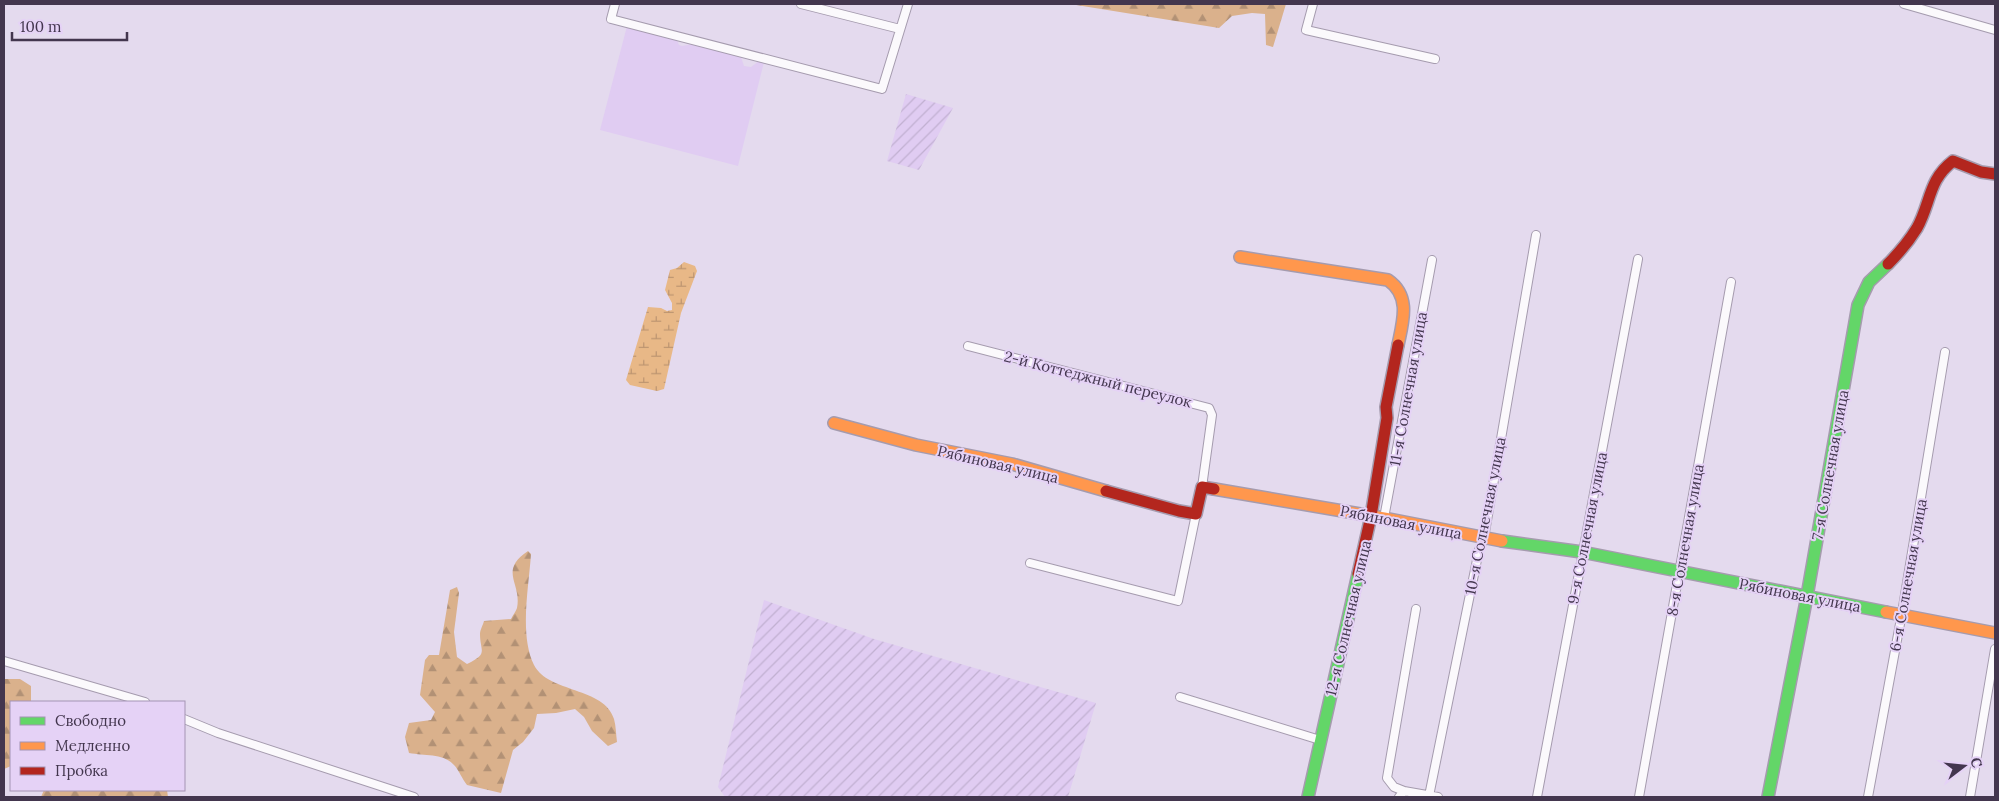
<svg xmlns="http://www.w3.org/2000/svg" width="1999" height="801" font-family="Lora,serif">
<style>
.built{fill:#e0ccf2}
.industrial{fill:url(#industrial-furrows)}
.forest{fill:url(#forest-firs)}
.wetland{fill:url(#wetland-marsh)}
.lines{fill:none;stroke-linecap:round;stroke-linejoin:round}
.street-casing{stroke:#a59bae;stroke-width:10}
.fast-casing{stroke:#a59bae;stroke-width:14}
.slow-casing{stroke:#a59bae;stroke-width:14}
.jam-casing{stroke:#a59bae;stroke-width:14}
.street{stroke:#fbf9fc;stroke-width:8}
.fast{stroke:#63d668;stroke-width:11}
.slow{stroke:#ff974d;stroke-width:11}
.jam{stroke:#b3261e;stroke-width:11}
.labels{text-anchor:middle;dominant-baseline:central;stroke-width:4;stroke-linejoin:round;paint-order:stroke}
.street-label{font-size:15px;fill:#43364e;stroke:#e5d2f6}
</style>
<defs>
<pattern id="industrial-furrows" width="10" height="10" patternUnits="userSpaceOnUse" patternTransform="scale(1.25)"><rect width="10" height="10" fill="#e0ccf2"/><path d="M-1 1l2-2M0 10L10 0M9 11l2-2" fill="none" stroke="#c1b0d1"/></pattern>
<pattern id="forest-firs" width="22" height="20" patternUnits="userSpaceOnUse" patternTransform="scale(1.25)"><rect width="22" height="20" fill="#dab18c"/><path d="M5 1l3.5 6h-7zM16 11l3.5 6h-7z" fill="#b29175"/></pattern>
<pattern id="wetland-marsh" width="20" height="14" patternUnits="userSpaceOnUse" patternTransform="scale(1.25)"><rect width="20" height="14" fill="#e8b887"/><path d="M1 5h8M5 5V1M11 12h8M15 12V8" fill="none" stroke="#be9671"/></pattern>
</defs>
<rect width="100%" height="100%" fill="#e4daee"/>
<path class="built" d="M627,26L677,40L679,45L682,46L692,44L741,57L744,66L751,67L759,61L764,62L738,166L600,130Z"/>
<path class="industrial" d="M906,94L953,108L919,170L887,161Z
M764,600L874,639L1096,703L1068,797H725L718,787Z"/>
<path class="forest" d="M1070,4H1286L1273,47L1266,45L1265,14L1252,13L1232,16L1219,28Z
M528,551L531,554C529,586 519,635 534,665C548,693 605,687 614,719C616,726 616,735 617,742L608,746L592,731L584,717L575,709L556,713L537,714L534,728L523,742L513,750L501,793L467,785C462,779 459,770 454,765C443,753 425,756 409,753L405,737L409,723L431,720L435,712L420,695L425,660L429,655H439L450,590L457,587L459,593L454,632L457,657L467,664C489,653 480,652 480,634C480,630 483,625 484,621L511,619C513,615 516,611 517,608C522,583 498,571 528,551Z
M4,679H20L31,686V702H11V766L4,769Z
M44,790H167L168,797H41Z"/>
<path class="wetland" d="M684,262L695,266L697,271L681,313L664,389L657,391L630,385L626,380L648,307L661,308L667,311L672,310V303L665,290L670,270L677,268Z"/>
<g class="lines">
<g class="street-casing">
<path id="street" d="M615,4L611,19L882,89L908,4
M801,4L900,29
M1313,4L1306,30L1435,59
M1904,4L1995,30
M968,346L1209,408L1212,415L1202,487
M1384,518L1432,260
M1030,563L1178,601L1196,514
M4,661L145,702
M1180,697L1320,740
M184,719L218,733L414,797
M1404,791L1438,797
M1429,796L1479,550L1484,538L1536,235
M1399,797L1404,791L1394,787L1387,778L1416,609
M1537,797L1638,259
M1639,797L1731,282
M1868,797L1902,613L1945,352
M1970,797L1995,649"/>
</g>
<g class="fast-casing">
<path id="fast" d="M1502,541L1582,552L1886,612
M1308,797L1358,574
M1768,797L1807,596L1858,305L1869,282L1888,264"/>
</g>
<g class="slow-casing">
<path id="slow" d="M1240,257L1388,280C1411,296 1403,321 1398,345
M834,423L916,445L1012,464L1106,491
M1214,489L1384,518L1502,541
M1886,612L1995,633"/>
</g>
<g class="jam-casing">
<path id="jam" d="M1888,264C1898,254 1909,241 1917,228C1931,203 1928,180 1953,161L1981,172L1995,174
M1106,491L1179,511L1196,514L1202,487L1214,489
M1358,574L1371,516L1387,418L1386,407L1398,345"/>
</g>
<use href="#street" class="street"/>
<use href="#fast" class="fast"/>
<use href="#slow" class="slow"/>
<use href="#jam" class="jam"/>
</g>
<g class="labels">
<g class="street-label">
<text transform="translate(1098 379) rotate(14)">2-й Коттеджный переулок</text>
<text transform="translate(1408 389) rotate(-80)">11-я Солнечная улица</text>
<text transform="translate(998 464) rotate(13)">Рябиновая улица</text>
<text transform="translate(1830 465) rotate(-80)">7-я Солнечная улица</text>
<text transform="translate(1485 516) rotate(-79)">10-я Солнечная улица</text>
<text transform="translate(1401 522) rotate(11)">Рябиновая улица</text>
<text transform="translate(1587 528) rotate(-79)">9-я Солнечная улица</text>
<text transform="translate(1685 540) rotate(-80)">8-я Солнечная улица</text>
<text transform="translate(1908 575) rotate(-80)">6-я Солнечная улица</text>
<text transform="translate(1800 595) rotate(11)">Рябиновая улица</text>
<text transform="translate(1348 618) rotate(-77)">12-я Солнечная улица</text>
</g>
</g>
<rect width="1999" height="801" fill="none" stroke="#43364e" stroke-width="10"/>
<rect x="10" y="701" width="175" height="90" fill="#e5d2f6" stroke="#a494b3"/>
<rect x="20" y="717" width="25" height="8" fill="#63d668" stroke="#a494b3"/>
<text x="55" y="726" font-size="15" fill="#43364e">Свободно</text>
<rect x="20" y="742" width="25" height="8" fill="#ff974d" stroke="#a494b3"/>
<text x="55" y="751" font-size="15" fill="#43364e">Медленно</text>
<rect x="20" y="767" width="25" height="8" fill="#b3261e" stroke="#a494b3"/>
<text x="55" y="776" font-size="15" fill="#43364e">Пробка</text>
<g transform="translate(1964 766) rotate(74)" stroke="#e5d2f6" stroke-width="4" paint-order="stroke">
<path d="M0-4L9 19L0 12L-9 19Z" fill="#43364e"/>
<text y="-8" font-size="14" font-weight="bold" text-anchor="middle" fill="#43364e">С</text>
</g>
<path d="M12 32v8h115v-8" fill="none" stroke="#43364e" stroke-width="2.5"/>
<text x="20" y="32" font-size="15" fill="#43364e" stroke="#e5d2f6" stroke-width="4" paint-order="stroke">100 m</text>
</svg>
